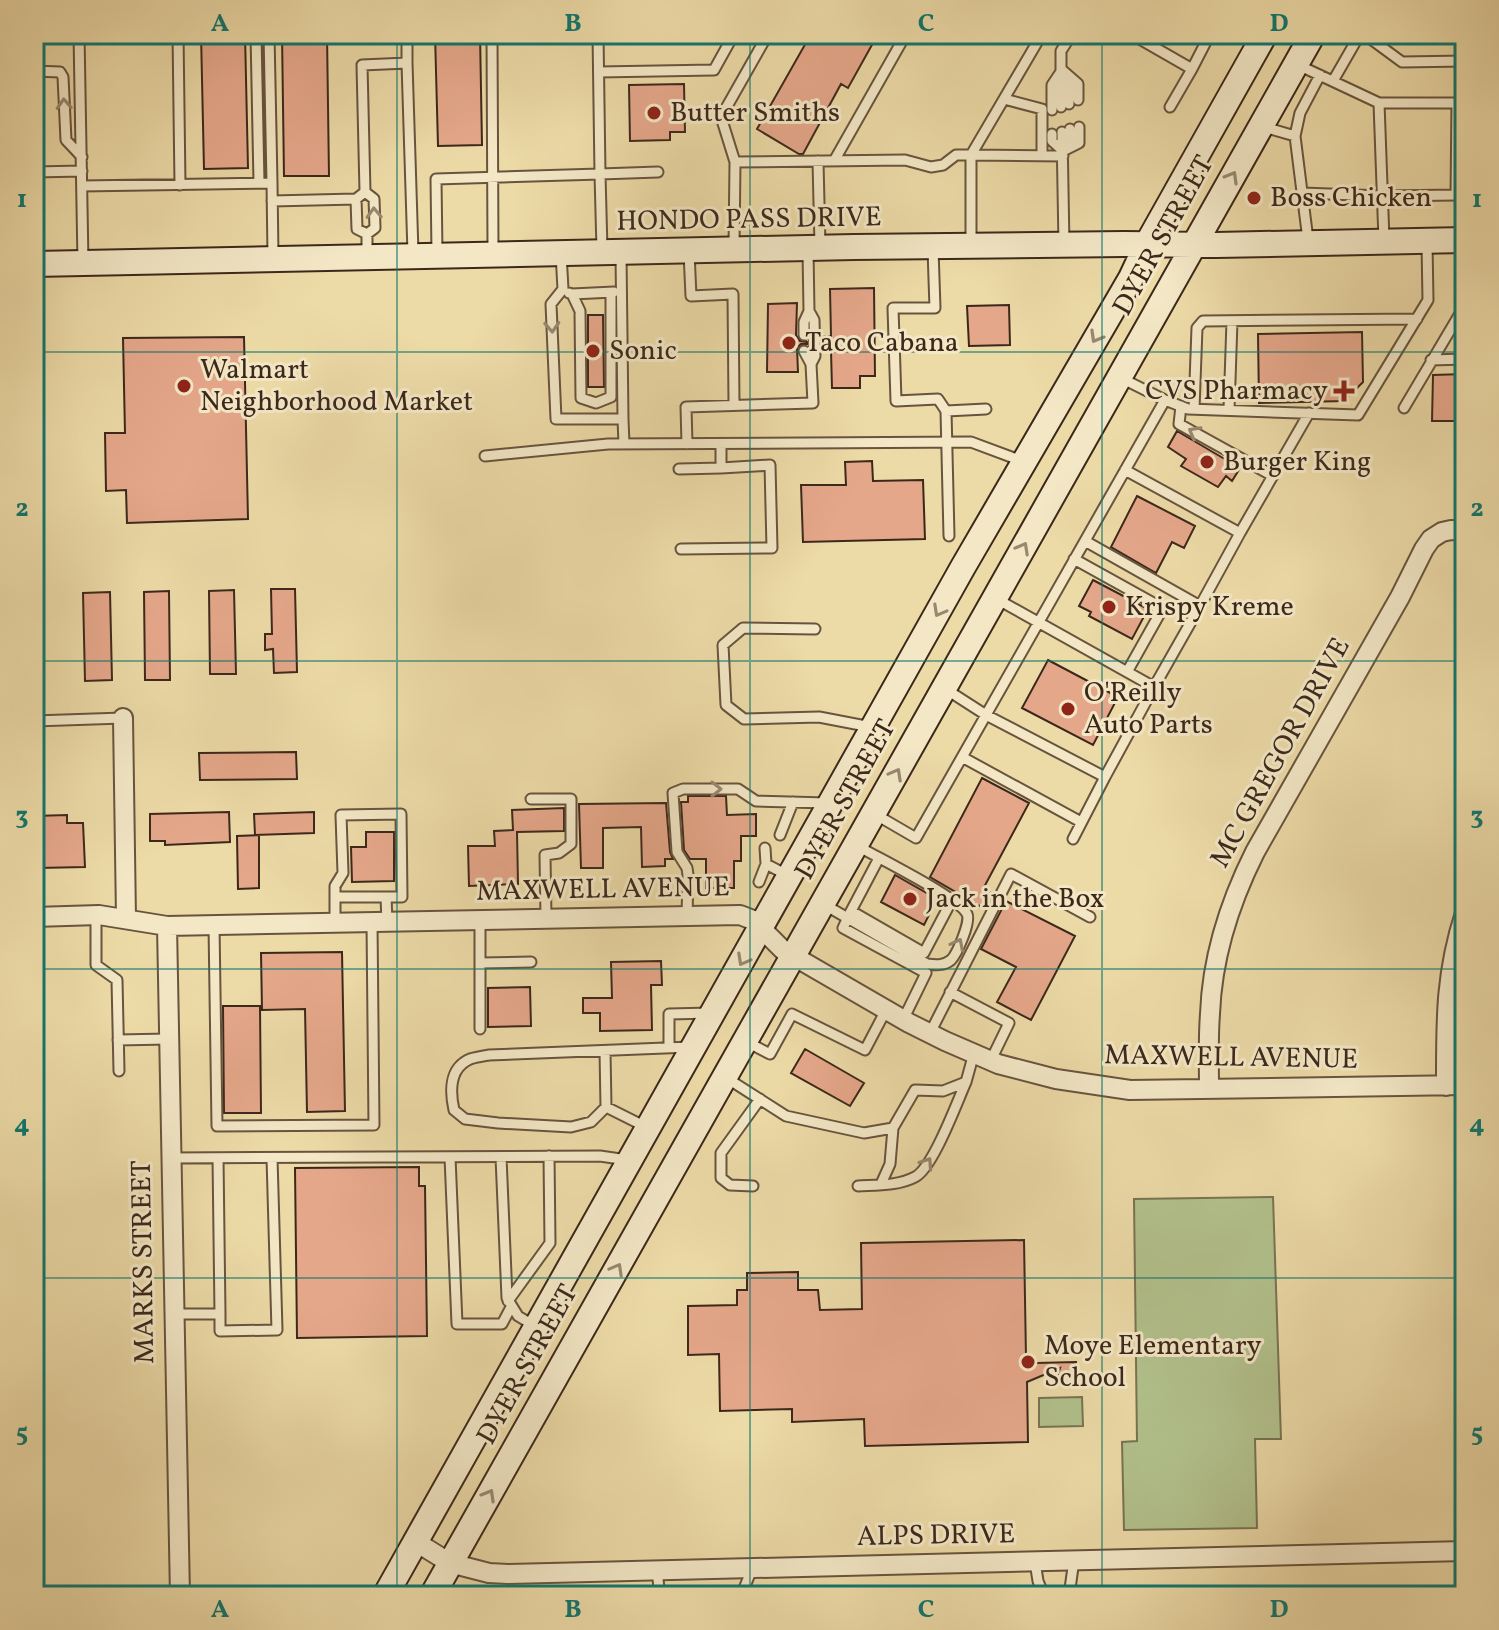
<svg xmlns="http://www.w3.org/2000/svg" width="1499" height="1630" font-family="Vollkorn,serif">
<style>
.green{fill:#b2c18c;stroke:#777454;stroke-width:2}
.building{fill:#e5a78a;stroke:#3c281b;stroke-width:2}
.lines{fill:none;stroke-linecap:round;stroke-linejoin:round}
.lane-casing{stroke:#68543e;stroke-width:13}
.street-casing{stroke:#68543e;stroke-width:22}
.secondary-casing{stroke:#3c281b;stroke-width:28}
.lane{stroke:#f3e7c6;stroke-width:9}
.street{stroke:#f3e7c6;stroke-width:18}
.secondary{stroke:#f3e7c6;stroke-width:24}
.oneway{stroke:#988870}
.grid{fill:none;stroke:#0f766e;stroke-width:2;stroke-opacity:0.55}
.poi-dot{fill:#8f2418;stroke:#f3e7c6;stroke-width:3}
.labels{text-anchor:middle;dominant-baseline:central;stroke-width:6;stroke-linejoin:round;paint-order:stroke}
.poi-label{font-size:28px;fill:#3c281b;stroke:#f3e7c6;text-anchor:start}
.street-label{font-size:28px;fill:#3c281b;stroke:#f3e7c6}
.neatline{fill:none;stroke:#0f766e;stroke-width:3}
.grid-label{font-size:26px;text-anchor:middle;font-weight:bold;fill:#0f766e}
</style>
<rect width="100%" height="100%" fill="#ecdaa7"/>
<filter id="stains"><feTurbulence type="fractalNoise" baseFrequency=".0025" numOctaves="4"/><feColorMatrix values="0 0 0 0 .2 0 0 0 0 .09 0 0 0 0 .02 0 0 0 .5 -.17"/></filter>
<radialGradient id="worn" r=".72"><stop offset=".6" stop-color="#630" stop-opacity="0"/><stop offset="1" stop-color="#630" stop-opacity=".3"/></radialGradient>
<path class="green" d="M1273,1197L1281,1439H1255L1257,1528L1124,1530L1122,1442L1137,1441L1134,1199Z
M1082,1397L1083,1426L1039,1427V1398Z"/>
<path class="building" d="M201,34H245L248,168L204,169Z
M282,34H327L329,176H284Z
M435,34H480L482,145L438,146Z
M811,34H878L848,88L841,84L803,154H799L757,129Z
M684,84L685,132H670V140L630,141L629,85Z
M874,288L875,376H860V388H832L831,351H822V336H831L830,289Z
M797,303L796,335L800,341L807,342V344H801L797,348L798,372H767L768,304Z
M1009,305L1010,345L969,346L967,306Z
M588,315H603L604,387H588Z
M1362,332L1363,382L1344,401L1259,403L1258,334Z
M244,337L248,519L127,523L126,490L106,491L105,433H125L123,338Z
M1465,374V421H1432L1433,375Z
M1177,431L1240,468L1232,481L1226,476L1218,487L1181,466L1186,459L1168,447Z
M872,461L873,481L923,480L925,539L803,542L801,485H846L845,462Z
M1137,496L1195,526L1184,548L1172,542L1156,573L1111,547Z
M1093,580L1148,609L1132,639L1089,616L1091,612L1079,606Z
M271,589H295L297,672L274,673L273,649L265,650V634H272Z
M234,590L236,674H210L209,591Z
M169,591L170,680H145L144,592Z
M110,592L112,680L85,681L83,593Z
M1048,660L1118,697L1093,745L1022,708Z
M296,752L297,779L200,780L199,753Z
M982,778L1029,803L983,889L993,894L985,909L930,877Z
M688,796H726L727,815L756,814V836H741V861H734V888H706V859H690L684,850L681,802H688Z
M666,803L670,852L673,859H665V866L642,867L641,827L603,828V868H581L579,804Z
M564,808V831L517,832L518,884L469,886L468,846H495L494,831L513,830L512,810Z
M229,812L230,842L165,845V841H150V814Z
M314,812V833L255,835L254,814Z
M67,815V823H83L85,867L38,868V859H34V816Z
M366,832H394V881L352,882L351,847H366Z
M259,835V888L238,889L237,836Z
M895,875L937,899L924,925L881,902Z
M1006,901L1075,936L1031,1020L997,1002L1016,967L981,949Z
M342,952L345,1111L307,1112L305,1009L262,1010L261,953Z
M661,961L662,985H651L652,1030L600,1031V1013H583V998H612L611,962Z
M530,987L531,1026L488,1027V988Z
M223,1006H260L261,1113H224Z
M805,1049L864,1083L850,1106L791,1073Z
M419,1167V1186H425L427,1336L297,1338L295,1168Z
M1024,1240L1026,1358L1036,1363L1076,1362V1376L1057,1377L1060,1368L1027,1382L1028,1442L865,1446L864,1419L792,1422V1409L720,1411L719,1354L688,1355V1306L737,1305V1290H747V1273L798,1272V1290H818L820,1310L862,1309L861,1243Z"/>
<g class="lines">
<g class="lane-casing">
<path id="lane" d="M79,34L83,263
M178,34L180,185
M256,34L259,183
M269,34L272,183
M407,34V63
M492,34L493,251
M598,34L600,174L658,172
M1042,34L971,155L1063,156
M1131,34L1192,69L1210,34
M1364,34L1402,62L1465,61
M1296,64L1379,103L1384,240
M1062,70L1078,84V100
M34,71L60,72L63,77L66,140L82,157
M599,72L714,70L734,34
M1063,73L1069,85V104
M1333,81L1360,34
M1004,99L1042,109V156
M1379,103H1465
M1061,107V51L1072,34
M1170,107L1192,69
M1052,110V85L1060,73
M1264,127L1295,136
M1062,132L1064,245
M1052,134V141L1063,151
M1065,148L1070,140V129
M1063,151L1079,143V127
M818,161L820,246
M834,161L906,34
M735,162L721,117L768,34
M34,172L82,171
M82,186L272,183L273,256
M365,192L374,199L375,228L367,234V256
M1302,193L1383,196L1456,195L1457,103
M272,201L356,199
M367,234L357,229L356,199L365,192L362,65L407,63L413,253
M1308,240L1295,136L1300,113L1320,75
M734,246L735,162L905,160L931,167L943,165L956,155H971V244
M933,249L935,308H893L896,401L938,399L946,411
M689,252L691,296L733,294L734,405
M437,253L436,179L600,174L602,250
M561,253L563,289L551,304L556,419H623L621,255
M569,293L572,294L614,292
M572,294L580,311L581,398L596,403L611,397V294
M804,335V322L809,311
M804,351L811,364
M1431,360L1465,359
M1165,400L1188,409L1358,415L1428,300L1427,244
M1181,406L1179,424L1273,476
M1404,408L1465,305
M1194,409L1197,328L1203,321L1417,319
M1229,410L1232,321
M623,419L624,444
M687,444L686,407L813,403L811,364L815,356L814,320L809,311L808,251
M485,456L608,444L971,442L1022,461
M679,469L721,468V444
M1125,470L1240,533L1309,413
M949,536L946,411L986,409
M1085,541L1200,606L1240,533
M681,549L772,548L770,465L721,468
M1074,559L1155,604L1159,615L1127,672
M995,598L1154,687L1200,606
M815,629L743,628L723,645L726,705L744,719L819,717L871,727
M944,688L986,715L1105,777L1154,687
M34,721L123,718
M962,757L1081,822
M531,799H571V844L559,853L545,855L546,918
M873,813L916,838L1165,400L1119,377
M780,835L793,802
M1073,839L1105,777
M765,848L766,864
M759,882L766,864L787,875
M335,897H402L401,814L341,815L343,873L335,886V923
M386,897L387,922
M825,905L927,964C935,965 944,966 951,960C957,954 971,922 967,914C960,898 876,857 856,845
M851,911L879,858
M96,915V965L117,980L119,1071
M687,916L688,875L687,868L677,852L673,793L683,789H738L756,801L827,803
M480,920V1029
M214,925L217,1126L374,1125L372,922
M480,963L531,962
M950,992L1009,1023L991,1060
M903,1020L926,973L843,928L851,911L924,953L952,900
M930,1033L1011,874L1090,917
M118,1040L168,1039
M745,1041L770,1054L792,1014L865,1050L886,1010
M669,1048V1014L711,1013
M605,1051L606,1107
M725,1077L786,1116L864,1133L893,1128L915,1090L943,1091L966,1082L974,1053
M648,1128L606,1107L591,1122L571,1127L498,1123L465,1119L454,1110C450,1092 449,1068 470,1059C476,1057 483,1056 489,1055L690,1047
M450,1157L457,1324H502L511,1307
M501,1157L507,1298L518,1316L533,1325
M170,1158L600,1156L627,1160
M881,1184L890,1164L893,1128
M753,1186L730,1185L721,1178V1153L760,1099
M858,1186C876,1185 898,1186 915,1177C933,1168 957,1102 966,1082
M508,1301L550,1243L549,1156
M174,1314H220L218,1158
M220,1314V1331L277,1330L272,1158
M1035,1562L1038,1581L1044,1596
M657,1571L660,1596
M741,1596L752,1569
M1069,1596L1074,1560"/>
</g>
<g class="street-casing">
<path id="street" d="M123,718L126,918
M34,917L99,915L167,926L740,915L753,920L783,950L909,1023L945,1041L998,1064L1056,1079L1130,1090L1465,1085
M167,926L180,1596
M1446,1086C1446,1022 1445,974 1465,913
M1209,1089C1209,1064 1208,1039 1210,1014C1212,958 1230,902 1255,852L1400,597L1424,549L1431,539L1442,532L1451,530L1465,531
M416,1542L450,1563L489,1573L508,1574L1465,1551"/>
</g>
<g class="secondary-casing">
<path id="secondary" d="M34,264L854,247L1124,244L1216,245L1465,240
M385,1596L963,567L1131,278L1147,244L1265,34
M432,1596L1313,34"/>
</g>
<use href="#lane" class="lane"/>
<use href="#street" class="street"/>
<use href="#secondary" class="secondary"/>
</g>
<defs><path id="oneway-chevron" d="M-2-3.5L2.5 0L-2 3.5" fill="none" stroke-width="1.6" stroke-linecap="round" stroke-linejoin="round" transform="scale(2)"/></defs>
<g class="oneway">
<use href="#oneway-chevron" transform="translate(64 104) rotate(-93)"/>
<use href="#oneway-chevron" transform="translate(1232 177) rotate(-60)"/>
<use href="#oneway-chevron" transform="translate(374 213) rotate(-92)"/>
<use href="#oneway-chevron" transform="translate(552 327) rotate(87)"/>
<use href="#oneway-chevron" transform="translate(1096 337) rotate(120)"/>
<use href="#oneway-chevron" transform="translate(1194 432) rotate(-151)"/>
<use href="#oneway-chevron" transform="translate(1023 548) rotate(-61)"/>
<use href="#oneway-chevron" transform="translate(939 611) rotate(119)"/>
<use href="#oneway-chevron" transform="translate(896 774) rotate(-61)"/>
<use href="#oneway-chevron" transform="translate(716 789) rotate(-1)"/>
<use href="#oneway-chevron" transform="translate(958 944) rotate(-63)"/>
<use href="#oneway-chevron" transform="translate(743 960) rotate(119)"/>
<use href="#oneway-chevron" transform="translate(927 1163) rotate(-56)"/>
<use href="#oneway-chevron" transform="translate(617 1269) rotate(-61)"/>
<use href="#oneway-chevron" transform="translate(489 1495) rotate(-60)"/>
</g>
<path class="grid" d="M397,34V1596M750,34V1596M1102,34V1596M34,352H1465M34,661H1465M34,969H1465M34,1278H1465"/>
<g class="poi-dot">
<circle cx="654" cy="113" r="8"/>
<circle cx="1254" cy="198" r="8"/>
<circle cx="789" cy="343" r="8"/>
<circle cx="593" cy="351" r="8"/>
<circle cx="184" cy="386" r="8"/>
<path d="M1340 379h8v8h8v8h-8v8h-8v-8h-8v-8h8z"/>
<circle cx="1207" cy="462" r="8"/>
<circle cx="1109" cy="607" r="8"/>
<circle cx="1068" cy="709" r="8"/>
<circle cx="910" cy="899" r="8"/>
<circle cx="1028" cy="1362" r="8"/>
</g>
<g class="labels">
<g class="poi-label">
<text x="670" y="113">Butter Smiths</text>
<text x="1270" y="198">Boss Chicken</text>
<text x="805" y="343">Taco Cabana</text>
<text x="609" y="351">Sonic</text>
<text x="200" y="370">Walmart<tspan x="200" dy="32">Neighborhood Market</tspan></text>
<text x="1328" y="391" text-anchor="end">CVS Pharmacy</text>
<text x="1223" y="462">Burger King</text>
<text x="1125" y="607">Krispy Kreme</text>
<text x="1084" y="693">O'Reilly<tspan x="1084" dy="32">Auto Parts</tspan></text>
<text x="926" y="899">Jack in the Box</text>
<text x="1044" y="1346">Moye Elementary<tspan x="1044" dy="32">School</tspan></text>
</g>
<g class="street-label">
<text transform="translate(749 220) rotate(-1)">HONDO PASS DRIVE</text>
<text transform="translate(1164 236) rotate(-61)">DYER STREET</text>
<text transform="translate(1281 753) rotate(-61)">MC GREGOR DRIVE</text>
<text transform="translate(846 800) rotate(-61)">DYER STREET</text>
<text transform="translate(603 890) rotate(-1)">MAXWELL AVENUE</text>
<text transform="translate(1231 1058) rotate(1)">MAXWELL AVENUE</text>
<text transform="translate(144 1262) rotate(-91)">MARKS STREET</text>
<text transform="translate(528 1365) rotate(-61)">DYER STREET</text>
<text transform="translate(936 1536) rotate(-1)">ALPS DRIVE</text>
</g>
</g>
<rect width="1499" height="1630" fill="none" stroke="#ecdaa7" stroke-width="88"/>
<rect x="44" y="44" width="1411" height="1542" class="neatline"/>
<g class="grid-label">
<text x="220" y="31">A</text>
<text x="573" y="31">B</text>
<text x="926" y="31">C</text>
<text x="1279" y="31">D</text>
<text x="22" y="207">1</text>
<text x="1477" y="207">1</text>
<text x="22" y="516">2</text>
<text x="1477" y="516">2</text>
<text x="22" y="824">3</text>
<text x="1477" y="824">3</text>
<text x="22" y="1132">4</text>
<text x="1477" y="1132">4</text>
<text x="22" y="1441">5</text>
<text x="1477" y="1441">5</text>
<text x="220" y="1617">A</text>
<text x="573" y="1617">B</text>
<text x="926" y="1617">C</text>
<text x="1279" y="1617">D</text>
</g>
<rect width="100%" height="100%" filter="url(#stains)"/>
<rect width="100%" height="100%" fill="url(#worn)"/>
</svg>
